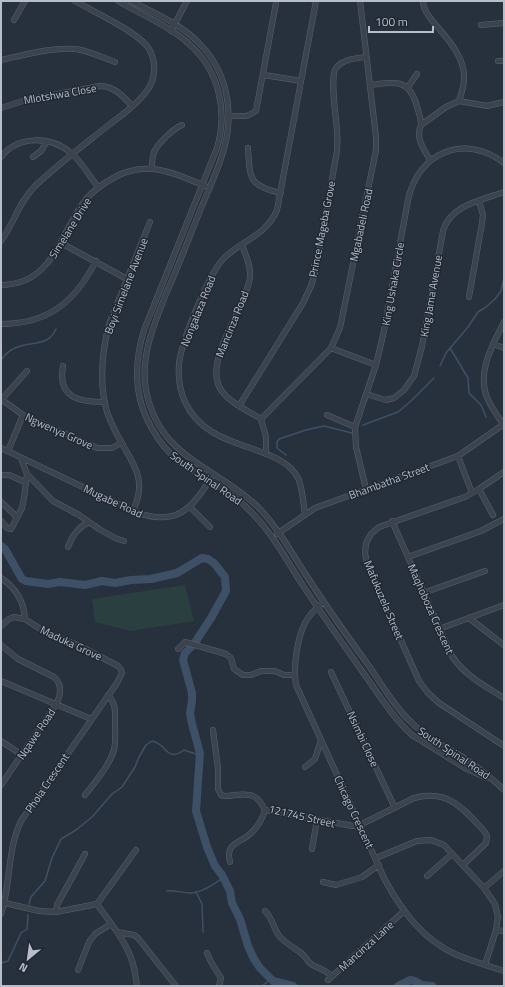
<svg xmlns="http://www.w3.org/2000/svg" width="505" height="987" font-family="'Titillium Web',sans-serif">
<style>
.garden{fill:#2a3f40}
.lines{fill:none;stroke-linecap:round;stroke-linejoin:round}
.stream{stroke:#3e5065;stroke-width:1.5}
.river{stroke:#3e5065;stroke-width:8}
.minor-casing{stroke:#59616c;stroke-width:6}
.minor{stroke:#3b434e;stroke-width:5}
.labels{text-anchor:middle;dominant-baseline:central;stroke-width:3;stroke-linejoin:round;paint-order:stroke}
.street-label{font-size:11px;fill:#b7bec9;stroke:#202833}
</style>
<rect width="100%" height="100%" fill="#27313e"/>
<path class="garden" d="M185,585L194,621L131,631L95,622L92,599Z"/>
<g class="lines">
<path class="stream" d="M450,348L468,378L469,393L481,405L486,417
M1,360C4,356 9,351 13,349C29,340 48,348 56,329
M440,366L446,353L468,327L478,312L486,307L495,299L501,291L504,278
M363,425L398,412L411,401L434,378
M286,455L277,448V442L279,439L306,430L324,426L352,433
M167,891C175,890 182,893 190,893C202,893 213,884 223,878
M196,892L202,904L203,932
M29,904L31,897L45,881L52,858L61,839L76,830L92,817L112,794L122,787L135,767L139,757L146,745L152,741C168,744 166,763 184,750L196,754L200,753
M1,963L8,961L21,933L27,929L28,915
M262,986L271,979"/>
<path class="river" d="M1,546L5,549L22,579L26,581L48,584L60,582L85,585L102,581L115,583L131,580L151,579L177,573L202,558L208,559L214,563L225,577L226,591L211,618L194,644L185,653L183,660L192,693V701L190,713L192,724L200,753L196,811L207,847L215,866L222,875L230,891L232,903L240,919L248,946L254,959L260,968L273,981L293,986
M398,986L410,980L415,981L422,985L432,986"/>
<g class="minor-casing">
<path id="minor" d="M118,1C140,14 171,27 189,44C219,70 228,111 217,148L144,330C134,363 134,397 151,427C158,440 168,453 180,462C201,478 226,487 245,506C269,528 283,554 300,581C320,612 341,641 362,671C378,693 392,717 412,735L465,768L487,778
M131,1C154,13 181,24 199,43C226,70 234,108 225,145C220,166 210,186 202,206C190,235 179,265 166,294C154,325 140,356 146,390C159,458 213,465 257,506C277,526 291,552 306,575C326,606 347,636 369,666C382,685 394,706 411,722C427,739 450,749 469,761C481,770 493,779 504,790
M423,1C423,10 429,16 434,23C447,38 466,58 464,80C464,87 461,94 459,101L446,107L421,125C415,138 424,149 430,160
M14,20L25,1
M481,25L504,23
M171,31L187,1
M1,60C25,55 51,47 76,49C89,51 102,57 115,62
M498,61H504
M264,75L301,81
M371,85C393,82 408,78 416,103C418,111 421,117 421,125
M408,87L417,74
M459,101L487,106L504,102
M1,108L26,100L100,86C114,86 123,96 132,106
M230,116H247L256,111L276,3
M248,148C250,178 248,186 281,193
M1,157C18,135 51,136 71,153C81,161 90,177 98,187
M33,157L41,151L47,141
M152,169C152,164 152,157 154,152C158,143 173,129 182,125
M1,241C14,223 19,202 35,186C58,164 85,144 110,124C123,114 144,99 151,84C156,73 155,59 149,49C140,33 92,11 75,1
M61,243L127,279
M242,245C246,256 251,266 250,277C246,309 202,361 221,390C230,403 248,411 261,419L266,437V454
M1,285C55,284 59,233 86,199C94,190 104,183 115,177C126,171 140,168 153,169C171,171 188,179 205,186
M469,297L482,223L483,215L479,201
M1,324C48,324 75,302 96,261
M493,344L504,348
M331,348L376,365
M63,366C57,398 79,402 105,402
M366,394L386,400L394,398L404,390L414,376L422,346L443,231C450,205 482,200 504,192
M1,399L23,415L97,448H112L121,443
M2,399L27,371
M239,406L303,303L311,286L316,270L337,151C337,145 338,139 337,133C337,120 329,77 336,68C343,59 357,58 367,57
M327,415L355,427
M261,419L331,348L340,328L376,150V137L360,1
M503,424C497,415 490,406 486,395C478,369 493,344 504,322
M1,448L133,511C175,528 193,510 213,474
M8,451L23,415
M458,456L472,493
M504,472L479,489L465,497L379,527L371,534L366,543L365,553L367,564L419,681L428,693L439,703L504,746
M27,474L53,501L79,515L99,529L115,538L124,541
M1,475H9L25,482
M366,489L356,447L355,427L376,365L384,331L408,200C418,152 465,133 504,163
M479,489L493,515
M1,502L17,517
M190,507L210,527
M133,511C137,502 140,494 139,484C139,470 129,457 123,445C117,435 111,423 107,412C99,384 102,352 109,324L150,222
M305,514C303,503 303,489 298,478C278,441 209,454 185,402C180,391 178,376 179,364C181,342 209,273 224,258C242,240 266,236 277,210L316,1
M1,521L7,528L11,529L22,508L24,498L27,474L21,458
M392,521L452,656C465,676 485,686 504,698
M277,534L315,508L458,456L504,424
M68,547C72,536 78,527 89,522
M408,557L481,531L504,519
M1,578C16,588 24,601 25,619
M423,593L485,571
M323,602C316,608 309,615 305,623C297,639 293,667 296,685L385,880C402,911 423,940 457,955C472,961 488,966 504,971
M469,618L504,645
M1,626L9,619L14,617L25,619L45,632L80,646L118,666L121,670L122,673L117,683L21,821C7,850 11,884 1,914
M439,629L504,605
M1,645L18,659L54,677C62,684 61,694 57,703L1,785
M178,649L185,642L226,654L231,658L234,669L243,675H251L261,671H275L284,675H294
M331,672L394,806
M1,681L91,719
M213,730L218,768V789L221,795C225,797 229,796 234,795C251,793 258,795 265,810L353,826L360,825L414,798C448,789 463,808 484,831L487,836L486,843L463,865
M1,741L22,755
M305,767L315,759L321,740
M85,795C95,782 109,766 114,750C116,741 115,730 115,721C115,711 116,703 108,695
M312,849L317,820
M376,858L417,841L431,840L444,845L484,888L495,904L498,917L496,930L485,965
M230,862C225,843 239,844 250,834C257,828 262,820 265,810
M427,876L452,854
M323,882L336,885L362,877L379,865
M484,888L504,871
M5,903L39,911L56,912L97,904C110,923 127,942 133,964C135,971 136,979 137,986
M97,904L136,850
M265,911C273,918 273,930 281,938C287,944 294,948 301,953C305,956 307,961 311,964C319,969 324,969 332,976
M56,912L57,905L85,854
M496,930L504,931
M117,932L134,935L138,938L176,986
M207,953L211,962L221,978L219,986
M78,970L89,942L95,934L111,924
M328,980L404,911"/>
</g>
<use href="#minor" class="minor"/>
</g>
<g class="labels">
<g class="street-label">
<text transform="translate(60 94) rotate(-10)">Mlotshwa Close</text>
<text transform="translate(361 225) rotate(-78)">Mgabadeli Road</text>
<text transform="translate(70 228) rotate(-58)">Simelane Drive</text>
<text transform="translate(322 229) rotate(-79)">Prince Mageba Grove</text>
<text transform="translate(393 284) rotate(-80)">King Ushaka Circle</text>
<text transform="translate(126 286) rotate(-69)">Boyi Simelane Avenue</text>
<text transform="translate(431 296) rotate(-80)">King Jama Avenue</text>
<text transform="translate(198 311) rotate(-68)">Nongalaza Road</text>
<text transform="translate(232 324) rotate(-68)">Mancinza Road</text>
<text transform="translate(59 431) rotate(24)">Ngwenya Grove</text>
<text transform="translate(206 478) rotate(35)">South Spinal Road</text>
<text transform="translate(389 481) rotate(-20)">Bhambatha Street</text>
<text transform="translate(113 501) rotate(25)">Mugabe Road</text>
<text transform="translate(384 600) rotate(67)">Mafukuzela Street</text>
<text transform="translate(431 609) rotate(66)">Maqhoboza Crescent</text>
<text transform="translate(71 643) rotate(25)">Maduka Grove</text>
<text transform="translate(36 734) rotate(-56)">Nqawe Road</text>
<text transform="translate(363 739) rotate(65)">Nsimbi Close</text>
<text transform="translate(454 753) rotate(34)">South Spinal Road</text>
<text transform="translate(47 783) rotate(-56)">Phola Crescent</text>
<text transform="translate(354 812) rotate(65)">Chicago Crescent</text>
<text transform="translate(302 816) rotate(13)">121745 Street</text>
<text transform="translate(366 946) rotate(-42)">Mancinza Lane</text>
</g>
</g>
<rect width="505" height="987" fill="none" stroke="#b7bec9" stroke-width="4"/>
<g transform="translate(28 959) rotate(209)" stroke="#202833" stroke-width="3" paint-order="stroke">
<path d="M0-3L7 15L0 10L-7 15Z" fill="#b7bec9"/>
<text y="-6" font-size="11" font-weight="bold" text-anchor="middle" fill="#b7bec9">N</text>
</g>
<path d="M369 26v6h64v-6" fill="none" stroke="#b7bec9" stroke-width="2"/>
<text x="375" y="26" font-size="12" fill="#b7bec9" stroke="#202833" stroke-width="3" paint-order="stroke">100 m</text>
</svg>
